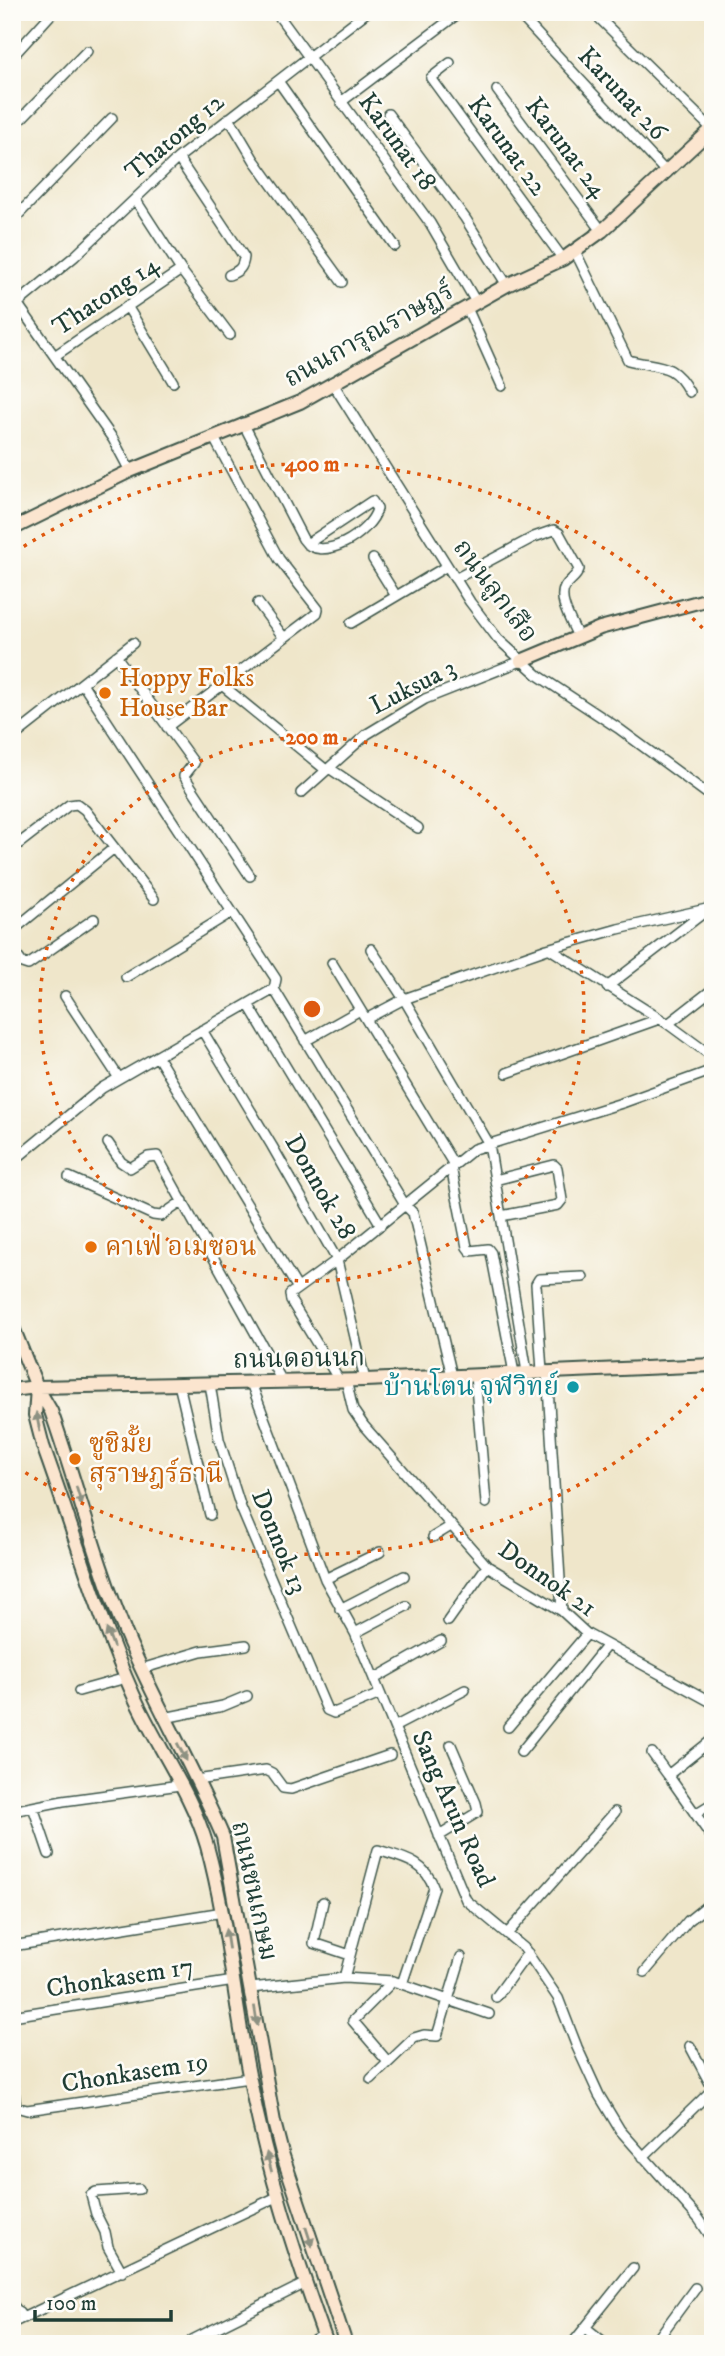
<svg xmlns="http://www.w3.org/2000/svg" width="725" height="2356" font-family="'IM FELL DW Pica','Noto Serif Thai',serif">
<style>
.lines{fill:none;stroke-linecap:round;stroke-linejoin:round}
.street-casing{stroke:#3e564a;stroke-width:12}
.secondary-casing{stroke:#3e564a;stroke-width:16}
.street{stroke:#fff;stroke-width:9}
.secondary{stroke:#fbe5cf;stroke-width:12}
.oneway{fill:#8d9182}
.ring{fill:none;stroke:#de580e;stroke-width:3.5;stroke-dasharray:3.5 7}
.food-dot{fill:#e8710a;stroke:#fdfcf7;stroke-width:2.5}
.culture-dot{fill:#0f9aa8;stroke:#fdfcf7;stroke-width:2.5}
.labels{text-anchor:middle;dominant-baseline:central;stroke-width:5;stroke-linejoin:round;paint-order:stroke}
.street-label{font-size:26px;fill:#1f3d34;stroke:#fdfcf7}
.food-label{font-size:26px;fill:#c56008;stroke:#fdfcf7;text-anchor:start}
.culture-label{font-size:26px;fill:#0d838f;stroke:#fdfcf7;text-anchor:end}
.centre{fill:#de580e;stroke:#fdfcf7;stroke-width:3.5}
.ring-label{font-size:21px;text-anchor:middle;font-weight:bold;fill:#de580e;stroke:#fdfcf7;stroke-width:5;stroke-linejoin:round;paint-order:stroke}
</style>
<rect width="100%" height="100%" fill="#fdfcf7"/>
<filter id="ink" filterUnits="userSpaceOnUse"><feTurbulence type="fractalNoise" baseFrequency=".0143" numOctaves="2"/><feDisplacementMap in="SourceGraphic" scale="14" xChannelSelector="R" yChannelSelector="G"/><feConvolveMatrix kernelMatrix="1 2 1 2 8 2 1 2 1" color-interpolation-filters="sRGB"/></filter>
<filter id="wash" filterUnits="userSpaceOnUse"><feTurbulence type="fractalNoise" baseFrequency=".00686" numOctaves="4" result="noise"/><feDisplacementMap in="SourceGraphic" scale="28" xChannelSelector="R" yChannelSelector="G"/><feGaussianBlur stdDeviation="1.57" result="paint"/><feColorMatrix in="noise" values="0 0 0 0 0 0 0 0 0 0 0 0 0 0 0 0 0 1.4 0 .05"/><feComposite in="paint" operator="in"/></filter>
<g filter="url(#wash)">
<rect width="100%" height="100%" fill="#efe6ca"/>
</g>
<g filter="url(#ink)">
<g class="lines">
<g class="street-casing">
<path id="street" d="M276,12L430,223L476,302
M517,12L667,173
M593,12L712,129
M12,57L53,12
M450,63L431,78L563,259
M278,81L395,246
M497,90L602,231
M341,102L459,13
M388,114L465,218L507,285
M229,118L254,160L342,282
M12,128L87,51
M705,137L713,152
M178,158L244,257C243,268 239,271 229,275
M135,199L181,270
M12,221L112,118
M575,251L628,360C658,368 673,361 689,392
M12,296L113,439L130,471
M18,303L75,256L178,158L367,12
M127,306L173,382
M467,308L502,386
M56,355L181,270L230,335
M332,382L470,602L498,639L539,676L618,728L713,798
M243,423L303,539C320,565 371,533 377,509L372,501L307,544
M213,436L279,559L318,609L317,613L284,638
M373,559L396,596
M455,579L534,537L554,530L559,533L579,569C576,578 569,580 565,587C557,600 573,624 578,637
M351,623L447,566
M116,656L194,763L184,776L250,876
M82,683L276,979L274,989L405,1205L413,1213L452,1376
M222,685L326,770
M167,727L284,638L258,603
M12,738L133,643
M329,768L418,828
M301,793L367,734L425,699L521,661
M12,849L69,805L77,804L85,810L154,899
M12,931L114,848
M12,949L22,963L28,965L94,919
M371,949L404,999L489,1144L527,1372
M550,949L668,1024L713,1057
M332,963L454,1165
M126,977L232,912
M607,987L706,911
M65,996L119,1078
M248,1004L381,1225
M366,1019L404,999L547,949L618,929L711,908
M668,1024L713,989
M202,1030L272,1146L337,1260L365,1380
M305,1041L360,1010
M157,1056L297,1287
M507,1073L659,1019
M108,1143L121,1162L130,1168L148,1157L157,1156L282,1381
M12,1162L102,1088L274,989
M451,1167L467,1247L470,1251L488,1249L491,1253L514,1373
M69,1177L153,1215L161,1216L183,1201
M495,1180L554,1165L557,1168L562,1200L558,1205L501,1216
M542,1371L536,1284L539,1279L583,1277
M547,1371L562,1611
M475,1375L486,1503
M339,1380L291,1301L290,1294L337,1260L474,1149L622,1103L713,1070
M346,1380L353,1410L364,1426L487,1566L562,1611L587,1634L713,1703
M251,1383L325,1579L355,1633L466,1900L524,1948L558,1998L577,2047L599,2095L620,2130L699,2219L713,2240
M179,1384L210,1515
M210,1384L219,1439L241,1508L327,1710L334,1713L380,1694
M433,1537L451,1526
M325,1579L380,1552
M340,1609L404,1576
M448,1621L487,1566
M355,1633L406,1606
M141,1669L201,1651L246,1645
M374,1679L441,1641
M79,1691L126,1678
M164,1718L223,1706L247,1696
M394,1727L465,1690
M508,1727L587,1634
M713,1739L668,1775L713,1839
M521,1752L607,1645
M652,1753L668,1775
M196,1780L266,1770L272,1773L283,1788L291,1789L390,1755
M33,1807L49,1854
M12,1811L63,1801L180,1785
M695,1814L713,1803
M439,1836L478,1812L476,1803L451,1745
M323,1902L314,1943L350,1955
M507,1934L615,1812
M12,1946L223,1912
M645,1972L688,1921L713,1901
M344,1978L378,1850C403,1858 425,1861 434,1888L402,1984
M251,1988L344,1978L393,1981L489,2014
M496,1997L528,1953
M12,2016L234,1981
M690,2046L713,2089
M388,2062L353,2021L393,1981
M12,2078L16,2107L27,2110L249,2078
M371,2079L414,2038L424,2035L437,2036L461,1957
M643,2157L713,2089
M122,2272L108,2247L105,2232L96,2214L91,2195L96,2192L139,2189
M12,2304L23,2318
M12,2323L279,2196
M586,2328L606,2344
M194,2344L192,2340L306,2283
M308,2344L324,2335
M572,2344L633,2268
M654,2344L695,2288"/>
</g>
<g class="secondary-casing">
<path id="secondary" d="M12,529L130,471L300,402L507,285L563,259L602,231L713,128
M521,661L600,628L713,598
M12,1325L37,1387L51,1411C77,1485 96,1562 126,1634C155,1704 194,1768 223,1837L274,2122L282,2153L346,2344
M37,1388L35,1415L43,1446C73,1528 97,1614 133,1694C156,1746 191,1791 207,1846C228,1923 234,2002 250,2080C267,2170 296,2258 327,2344
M12,1390L37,1387L365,1380L713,1365"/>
</g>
<use href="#street" class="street"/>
<use href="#secondary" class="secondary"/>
</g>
<defs><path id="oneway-solid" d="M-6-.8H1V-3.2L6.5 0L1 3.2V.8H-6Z" transform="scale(1.75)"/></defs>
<g class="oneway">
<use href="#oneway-solid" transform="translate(38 1422) rotate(-101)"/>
<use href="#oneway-solid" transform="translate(79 1496) rotate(73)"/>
<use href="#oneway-solid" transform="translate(110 1638) rotate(-111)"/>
<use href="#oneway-solid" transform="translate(182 1752) rotate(62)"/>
<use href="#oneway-solid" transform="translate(227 1939) rotate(-99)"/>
<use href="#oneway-solid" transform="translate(256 2016) rotate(81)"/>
<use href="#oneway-solid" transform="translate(269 2162) rotate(-105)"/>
<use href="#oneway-solid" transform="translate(309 2237) rotate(72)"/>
</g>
</g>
<g class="ring">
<circle cx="312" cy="1009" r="272"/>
<path d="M711 1381A545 545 0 0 1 15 1466M15 552A545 545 0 0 1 711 637"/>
</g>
<g class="food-dot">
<circle cx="105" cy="693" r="7"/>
<circle cx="91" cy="1247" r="7"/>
<circle cx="75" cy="1459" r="7"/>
</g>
<circle class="culture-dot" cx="573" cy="1387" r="7"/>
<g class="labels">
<g class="street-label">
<text transform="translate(622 94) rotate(47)">Karunat 26</text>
<text transform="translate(175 137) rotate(-40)">Thatong 12</text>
<text transform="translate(397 142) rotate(54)">Karunat 18</text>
<text transform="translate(507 146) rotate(54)">Karunat 22</text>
<text transform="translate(566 148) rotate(53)">Karunat 24</text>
<text transform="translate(106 296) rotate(-34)">Thatong 14</text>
<text transform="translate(369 335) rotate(-29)">ถนนการุณราษฏร์</text>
<text transform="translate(495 591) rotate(53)">ถนนลูกเสือ</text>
<text transform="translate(413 687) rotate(-27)">Luksua 3</text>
<text transform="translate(320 1187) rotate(60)">Donnok 28</text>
<text transform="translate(299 1359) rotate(-1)">ถนนดอนนก</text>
<text transform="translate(279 1542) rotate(68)">Donnok 13</text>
<text transform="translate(547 1579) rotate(35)">Donnok 21</text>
<text transform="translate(453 1809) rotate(66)">Sang Arun Road</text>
<text transform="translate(254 1891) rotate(78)">ถนนชนเกษม</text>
<text transform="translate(120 1978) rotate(-9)">Chonkasem 17</text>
<text transform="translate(135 2073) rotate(-9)">Chonkasem 19</text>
</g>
<g class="food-label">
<text x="119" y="678">Hoppy Folks<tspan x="119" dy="30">House Bar</tspan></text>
<text x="105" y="1247">คาเฟ่ อเมซอน</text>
<text x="89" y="1444">ซูชิมั้ย<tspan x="89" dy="30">สุราษฎร์ธานี</tspan></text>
</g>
<g class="culture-label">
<text x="559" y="1387">บ้านโตน จุฬวิทย์</text>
</g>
</g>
<circle cx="312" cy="1009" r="10" class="centre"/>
<g class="ring-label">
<text x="312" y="471">400 m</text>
<text x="312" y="744">200 m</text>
</g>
<rect width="725" height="2356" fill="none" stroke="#fdfcf7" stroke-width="42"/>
<path d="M35 2310v10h136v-10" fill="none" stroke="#1f3d34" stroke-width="3.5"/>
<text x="46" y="2310" font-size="21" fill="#1f3d34" stroke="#fdfcf7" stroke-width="5" paint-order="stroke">100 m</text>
</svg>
